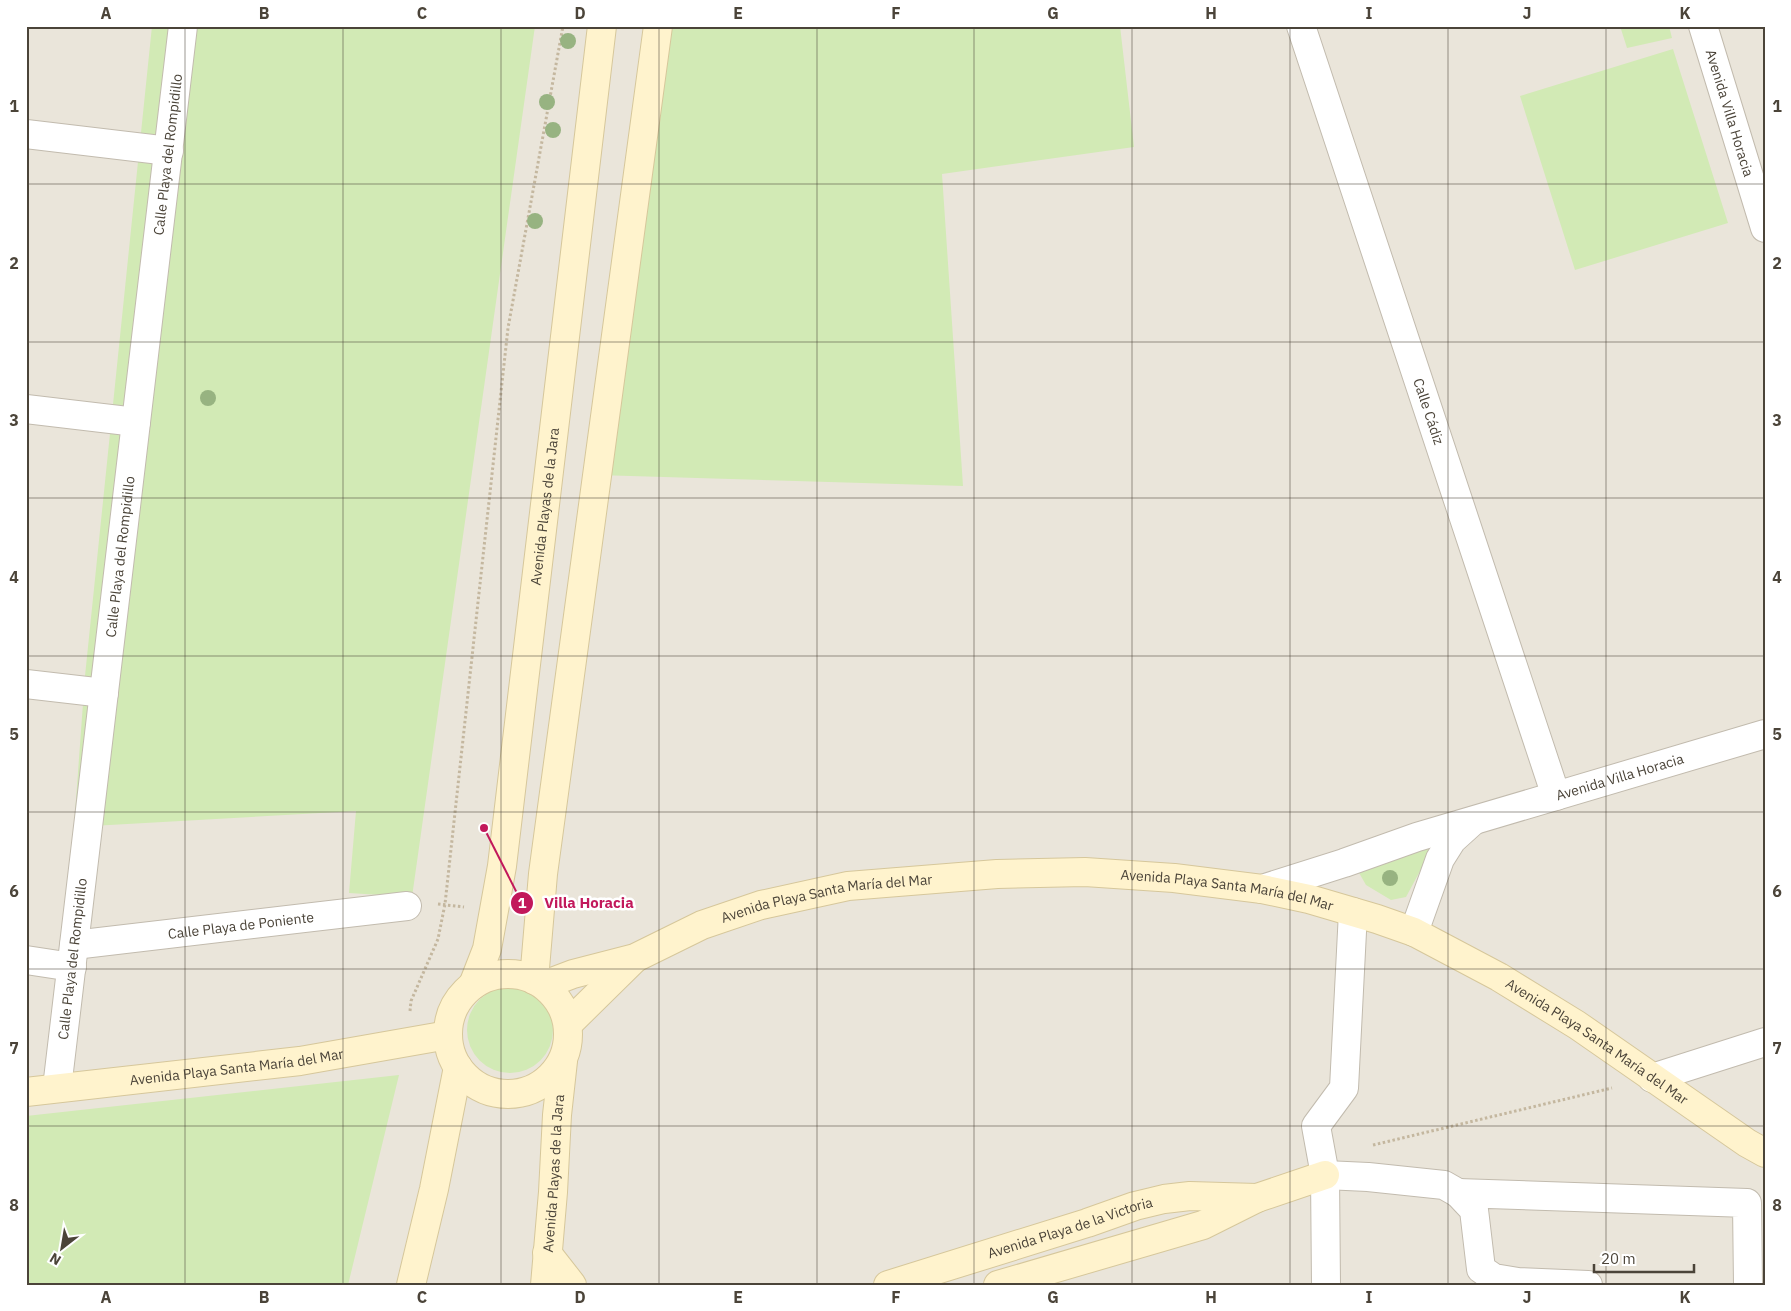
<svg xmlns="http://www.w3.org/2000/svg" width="1791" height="1311" font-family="'IBM Plex Sans',sans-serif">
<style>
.residential{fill:#eae5da}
.green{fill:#d2eab5}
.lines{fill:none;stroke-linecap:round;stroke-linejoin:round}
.street-casing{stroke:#c2bbae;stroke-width:30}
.secondary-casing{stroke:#d6c79b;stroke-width:30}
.path{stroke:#c4b79f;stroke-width:3;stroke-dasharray:2.5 2.5;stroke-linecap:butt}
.street{stroke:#fff;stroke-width:28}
.secondary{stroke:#fff3cd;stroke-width:28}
.tree{fill:#97b381}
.grid{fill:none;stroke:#4b4439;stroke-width:1;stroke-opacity:0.55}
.labels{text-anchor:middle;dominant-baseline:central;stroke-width:5;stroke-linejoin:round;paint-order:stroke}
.street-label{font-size:14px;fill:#4b4439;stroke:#fff}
.leader{fill:none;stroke:#c2185b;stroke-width:2}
.callout-dot{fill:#c2185b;stroke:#fff;stroke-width:2}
.mark-label{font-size:15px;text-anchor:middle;font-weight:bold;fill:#fff}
.callout-label{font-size:15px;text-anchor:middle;font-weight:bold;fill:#c2185b;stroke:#fff;stroke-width:5;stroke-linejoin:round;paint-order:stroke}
.neatline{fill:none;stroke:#4b4439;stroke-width:2}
.grid-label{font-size:16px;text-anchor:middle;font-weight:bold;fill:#4b4439}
</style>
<rect width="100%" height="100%" fill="#f6f3ec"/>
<path class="residential" d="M26,26H1765V1285H26Z"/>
<path class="green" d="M152,26H535L412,897L349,893L356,811L74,827L85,676Z
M658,26H916V28L936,26H1120L1134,147L942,174L963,486L597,475Z
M1620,26H1669L1672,38L1627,48Z
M1673,49L1728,223L1575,270L1520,96Z
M1433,847L1406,897L1391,900L1366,885L1358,871Z
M467 1030a43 43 0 1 1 86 0a43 43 0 1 1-86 0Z
M399,1075L348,1285H26V1116Z"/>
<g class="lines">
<g class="street-casing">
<g id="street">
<path id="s1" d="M1301,26L1556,796"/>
<path id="s2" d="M1703,26L1765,228"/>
<path d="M26,134L169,151"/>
<path d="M26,409L136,422"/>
<path d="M26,684L104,693"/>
<path id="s3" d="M1262,889L1344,863L1417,837L1765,734"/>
<path d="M1414,932L1440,859L1452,840L1473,821"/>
<path id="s4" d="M74,945L407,906"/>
<path d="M26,960L72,967"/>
<path d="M1652,1078L1765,1042"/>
<path id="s5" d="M57,1088L183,26"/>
<path d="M1325,1175L1368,1177L1444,1185L1458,1193"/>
<path d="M1326,1285L1325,1175L1316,1126L1344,1088L1353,912"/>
<path d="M1588,1285L1518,1282L1494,1278L1481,1269L1474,1210L1458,1193L1747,1203L1748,1285"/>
</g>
</g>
<g class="secondary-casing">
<g id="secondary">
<circle cx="508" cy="1034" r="60"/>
<path d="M534,980L543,874L658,26"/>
<path id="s6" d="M473,985L487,949L502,866L602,26"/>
<path id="s7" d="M544,985L573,974L635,958L702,925L761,905L848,886L997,874L1085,872L1174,878L1262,889L1309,899L1377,919L1414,932L1499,977L1577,1025L1747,1143L1765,1153"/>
<path d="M568,1024L634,959"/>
<path id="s8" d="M26,1092L300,1061L448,1035"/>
<path d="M547,1253L572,1285"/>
<path d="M411,1285L434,1189L458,1067"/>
<path id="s9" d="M545,1285L553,1192L557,1115L563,1061"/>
<path id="s10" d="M888,1285L1087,1223L1135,1206L1164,1199L1190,1196L1257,1198"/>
<path d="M998,1285L1203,1225L1257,1198L1325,1175"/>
</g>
</g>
<path class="path" d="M438,904L464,907
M410,1011L411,1001L438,939L445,904L508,328L563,26
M1373,1145L1612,1088"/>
<use href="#street" class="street"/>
<use href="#secondary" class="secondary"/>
</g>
<g class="tree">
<circle cx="568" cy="41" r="8"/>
<circle cx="547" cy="102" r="8"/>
<circle cx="553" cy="130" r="8"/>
<circle cx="535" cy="221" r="8"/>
<circle cx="208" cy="398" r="8"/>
<circle cx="1390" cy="878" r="8"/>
</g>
<path class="grid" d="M185,26V1285M343,26V1285M501,26V1285M659,26V1285M817,26V1285M974,26V1285M1132,26V1285M1290,26V1285M1448,26V1285M1606,26V1285M26,184H1765M26,342H1765M26,498H1765M26,656H1765M26,812H1765M26,969H1765M26,1126H1765"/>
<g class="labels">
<g class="street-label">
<text stroke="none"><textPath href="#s2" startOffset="91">Avenida Villa Horacia</textPath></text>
<text stroke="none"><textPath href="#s5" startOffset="940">Calle Playa del Rompidillo</textPath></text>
<text stroke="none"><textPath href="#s1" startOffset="406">Calle Cádiz</textPath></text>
<text stroke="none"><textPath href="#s6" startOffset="485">Avenida Playas de la Jara</textPath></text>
<text stroke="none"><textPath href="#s5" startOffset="535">Calle Playa del Rompidillo</textPath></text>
<text stroke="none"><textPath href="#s3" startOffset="375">Avenida Villa Horacia</textPath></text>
<text stroke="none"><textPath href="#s7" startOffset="702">Avenida Playa Santa María del Mar</textPath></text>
<text stroke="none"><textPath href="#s7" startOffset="298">Avenida Playa Santa María del Mar</textPath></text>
<text stroke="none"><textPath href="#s4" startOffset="168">Calle Playa de Poniente</textPath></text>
<text stroke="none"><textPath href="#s5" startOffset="130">Calle Playa del Rompidillo</textPath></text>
<text stroke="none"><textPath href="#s7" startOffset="1108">Avenida Playa Santa María del Mar</textPath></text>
<text stroke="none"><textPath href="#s8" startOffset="212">Avenida Playa Santa María del Mar</textPath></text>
<text stroke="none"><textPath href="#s9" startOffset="112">Avenida Playas de la Jara</textPath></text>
<text stroke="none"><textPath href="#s10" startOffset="191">Avenida Playa de la Victoria</textPath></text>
</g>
</g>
<path class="leader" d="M484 828L522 903"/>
<g class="callout-dot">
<circle cx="484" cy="828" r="5"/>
<circle cx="522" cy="903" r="12"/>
</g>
<g class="mark-label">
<text x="522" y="908">1</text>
</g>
<g class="callout-label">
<text x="589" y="908">Villa Horacia</text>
</g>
<rect width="1791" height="1311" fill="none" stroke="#ffffff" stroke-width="55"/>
<g transform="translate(62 1248) rotate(211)" stroke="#ffffff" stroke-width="4" paint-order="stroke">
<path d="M0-4L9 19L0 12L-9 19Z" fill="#4b4439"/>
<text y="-8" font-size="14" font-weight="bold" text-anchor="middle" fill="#4b4439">N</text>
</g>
<path d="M1594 1264v8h100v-8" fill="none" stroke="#4b4439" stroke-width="2.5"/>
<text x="1601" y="1264" font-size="15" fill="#4b4439" stroke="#ffffff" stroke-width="4" paint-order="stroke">20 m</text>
<rect x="28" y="28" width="1736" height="1256" class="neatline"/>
<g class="grid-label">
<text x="106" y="19">A</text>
<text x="264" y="19">B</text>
<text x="422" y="19">C</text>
<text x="580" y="19">D</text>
<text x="738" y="19">E</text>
<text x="896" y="19">F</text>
<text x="1053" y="19">G</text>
<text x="1211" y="19">H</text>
<text x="1369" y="19">I</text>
<text x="1527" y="19">J</text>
<text x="1685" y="19">K</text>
<text x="14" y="112">1</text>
<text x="1777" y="112">1</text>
<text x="14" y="269">2</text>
<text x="1777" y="269">2</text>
<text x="14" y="426">3</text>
<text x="1777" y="426">3</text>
<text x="14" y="583">4</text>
<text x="1777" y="583">4</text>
<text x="14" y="740">5</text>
<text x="1777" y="740">5</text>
<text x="14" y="897">6</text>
<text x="1777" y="897">6</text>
<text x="14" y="1054">7</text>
<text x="1777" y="1054">7</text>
<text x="14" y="1211">8</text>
<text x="1777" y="1211">8</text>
<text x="106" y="1303">A</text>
<text x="264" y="1303">B</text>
<text x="422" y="1303">C</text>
<text x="580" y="1303">D</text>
<text x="738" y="1303">E</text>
<text x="896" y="1303">F</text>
<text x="1053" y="1303">G</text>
<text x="1211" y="1303">H</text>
<text x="1369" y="1303">I</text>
<text x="1527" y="1303">J</text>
<text x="1685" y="1303">K</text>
</g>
</svg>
